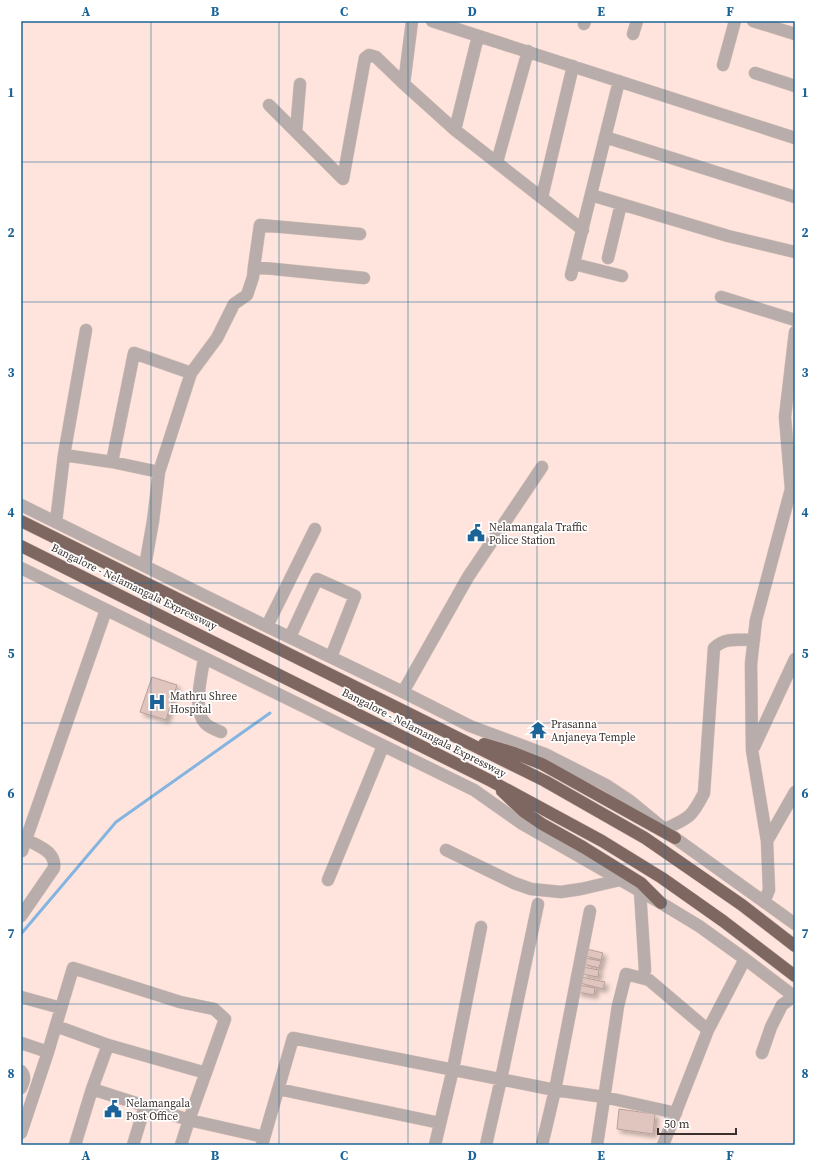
<svg xmlns="http://www.w3.org/2000/svg" width="816" height="1166" font-family="'Source Serif 4',serif">
<style>
.lines{fill:none;stroke-linecap:round;stroke-linejoin:round}
.stream{stroke:#84b5e0;stroke-width:3}
.building{fill:#dfc5be;stroke:#b79f98;filter:url(#shadow)}
.minor-casing{stroke:#d7c0b9;stroke-width:13}
.highway-casing{stroke:#d7c0b9;stroke-width:13}
.minor{stroke:#b8adaa;stroke-width:12}
.highway{stroke:#7e6761;stroke-width:12}
.grid{fill:none;stroke:#1c6397;stroke-width:1;stroke-opacity:0.55}
.labels{text-anchor:middle;dominant-baseline:central;stroke-width:3.5;stroke-linejoin:round;paint-order:stroke}
.poi-label{font-size:11px;fill:#3a302d;stroke:#fff;text-anchor:start}
.street-label{font-size:11px;fill:#3a302d;stroke:#fff}
.neatline{fill:none;stroke:#1c6397;stroke-width:1.5}
.grid-label{font-size:13px;text-anchor:middle;font-weight:bold;fill:#1c6397}
</style>
<defs>
<filter id="shadow"><feDropShadow dx="3.5" dy="3.5" stdDeviation="2" flood-color="#0004"/></filter>
</defs>
<rect width="100%" height="100%" fill="#fee4dc"/>
<g class="lines">
<path class="stream" d="M21,934L116,822L270,713"/>
</g>
<path class="building" d="M152,677L177,685L166,720L140,712Z
M587,949L603,953L601,960L585,956Z
M585,958L601,961L599,968L583,964Z
M583,967L599,970L598,977L582,974Z
M581,977L605,982L603,989L580,983Z
M579,985L595,988L594,995L577,992Z
M619,1109L655,1114L653,1134L617,1129Z"/>
<g class="lines">
<g class="minor-casing">
<path id="minor" d="M432,21L795,138
M753,21L795,34
M584,24L585,21
M633,34L637,21
M723,65L735,21
M755,73L795,86
M404,84L412,21
M269,105L343,179L365,58L369,55L376,57L404,84L455,130L583,230
M455,130L478,36
M296,132L300,84
M605,137L795,197
M497,162L528,51
M591,195L728,236L795,252
M542,197L573,66
M608,258L621,204
M574,264L622,276
M254,267L260,225L360,234
M571,275L619,81
M721,297L795,320
M64,455L112,462L159,472
M112,462L134,353L191,373
M21,505L262,624L403,692L470,726L545,754L606,785L630,801L675,838L795,924
M56,522L64,455L86,330
M145,566L153,521L159,472L191,373L217,338L234,304L247,295L253,277L254,267L364,278
M21,568L474,790L521,823L661,903L699,926L745,959L795,997
M267,626L315,529
M290,637L317,579L355,596L331,657
M204,658C202,676 192,709 205,723C208,727 216,730 221,732
M403,692L468,577L542,467
M754,747L795,659
M665,829C689,818 692,817 704,793L714,648C725,637 739,640 754,640
M767,841L795,792
M446,850L514,883L531,889L561,892L581,889L620,880
M22,851L106,610
M328,880L383,746
M640,891L645,970L642,978
M764,902L769,890L767,841L752,750L751,664L756,620L791,489L785,417L795,332
M21,916L54,868C56,851 39,847 26,839
M21,997L61,1008
M56,1026L108,1045L206,1073
M21,1043L48,1052
M762,1053L771,1027L782,1005L794,996
M21,1071C26,1077 24,1081 21,1088
M92,1089L189,1120L264,1137
M278,1089L440,1123
M21,1133L48,1052L73,968L180,1002L214,1009L225,1019L189,1120L181,1145
M75,1145L92,1089L108,1045
M133,1145L145,1106
M262,1145L293,1038L555,1090L604,1097L676,1113
M435,1145L453,1069L481,927
M486,1145L501,1079L538,904
M542,1145L555,1090L590,911
M597,1145L618,1006L626,974L649,980L708,1030
M663,1145L708,1030L745,959"/>
</g>
<g class="highway-casing">
<path id="highway" d="M21,521L545,781L645,838L742,905L795,946
M21,546L491,781L602,841L662,878L723,921L795,976
M484,744L514,753L542,764L675,838
M502,791L523,811L542,824L583,847L641,883L661,903"/>
</g>
<use href="#minor" class="minor"/>
<use href="#highway" class="highway"/>
</g>
<path class="grid" d="M151,21V1145M279,21V1145M408,21V1145M537,21V1145M665,21V1145M21,162H795M21,302H795M21,443H795M21,583H795M21,723H795M21,864H795M21,1004H795"/>
<defs>
<g id="civic-bare" transform="scale(1.38)"><path d="M-.6-6.5H3V-4.5H.6V-3L4-1V1h2V6H-6V1h2V-1L-.6-3ZM-1.2 2.5V6h2.4V2.5Z" fill="#1c6397" stroke="#fff" stroke-width="2.5" paint-order="stroke"/></g>
<g id="hospital-bare" transform="scale(1.38)"><path d="M-5-5h3v3.5h4V-5h3V5h-3V1.5h-4V5h-3Z" fill="#1c6397" stroke="#fff" stroke-width="2.5" paint-order="stroke"/></g>
<g id="temple-bare" transform="scale(1.38)"><path d="M0-6L5-2H3V0L6.5 2.5H4V6H1.5V3h-3V6H-4V2.5H-6.5L-3 0V-2H-5Z" fill="#1c6397" stroke="#fff" stroke-width="2.5" paint-order="stroke"/></g>
</defs>
<g fill-rule="evenodd">
<use href="#civic-bare" x="476" y="533"/>
<use href="#hospital-bare" x="157" y="702"/>
<use href="#temple-bare" x="538" y="730"/>
<use href="#civic-bare" x="113" y="1109"/>
</g>
<g class="labels">
<g class="poi-label">
<text x="489" y="527">Nelamangala Traffic<tspan x="489" dy="13">Police Station</tspan></text>
<text x="170" y="696">Mathru Shree<tspan x="170" dy="13">Hospital</tspan></text>
<text x="551" y="724">Prasanna<tspan x="551" dy="13">Anjaneya Temple</tspan></text>
<text x="126" y="1103">Nelamangala<tspan x="126" dy="13">Post Office</tspan></text>
</g>
<g class="street-label">
<text transform="translate(134 587) rotate(26)">Bangalore - Nelamangala Expressway</text>
<text transform="translate(424 733) rotate(27)">Bangalore - Nelamangala Expressway</text>
</g>
</g>
<rect width="816" height="1166" fill="none" stroke="#ffffff" stroke-width="44"/>
<path d="M658 1128v6h78v-6" fill="none" stroke="#3a302d" stroke-width="2"/>
<text x="664" y="1128" font-size="12" fill="#3a302d" stroke="#ffffff" stroke-width="3" paint-order="stroke">50 m</text>
<rect x="22" y="22" width="772" height="1122" class="neatline"/>
<g class="grid-label">
<text x="86" y="16">A</text>
<text x="215" y="16">B</text>
<text x="344" y="16">C</text>
<text x="472" y="16">D</text>
<text x="601" y="16">E</text>
<text x="730" y="16">F</text>
<text x="11" y="97">1</text>
<text x="805" y="97">1</text>
<text x="11" y="237">2</text>
<text x="805" y="237">2</text>
<text x="11" y="377">3</text>
<text x="805" y="377">3</text>
<text x="11" y="517">4</text>
<text x="805" y="517">4</text>
<text x="11" y="658">5</text>
<text x="805" y="658">5</text>
<text x="11" y="798">6</text>
<text x="805" y="798">6</text>
<text x="11" y="938">7</text>
<text x="805" y="938">7</text>
<text x="11" y="1078">8</text>
<text x="805" y="1078">8</text>
<text x="86" y="1160">A</text>
<text x="215" y="1160">B</text>
<text x="344" y="1160">C</text>
<text x="472" y="1160">D</text>
<text x="601" y="1160">E</text>
<text x="730" y="1160">F</text>
</g>
</svg>
